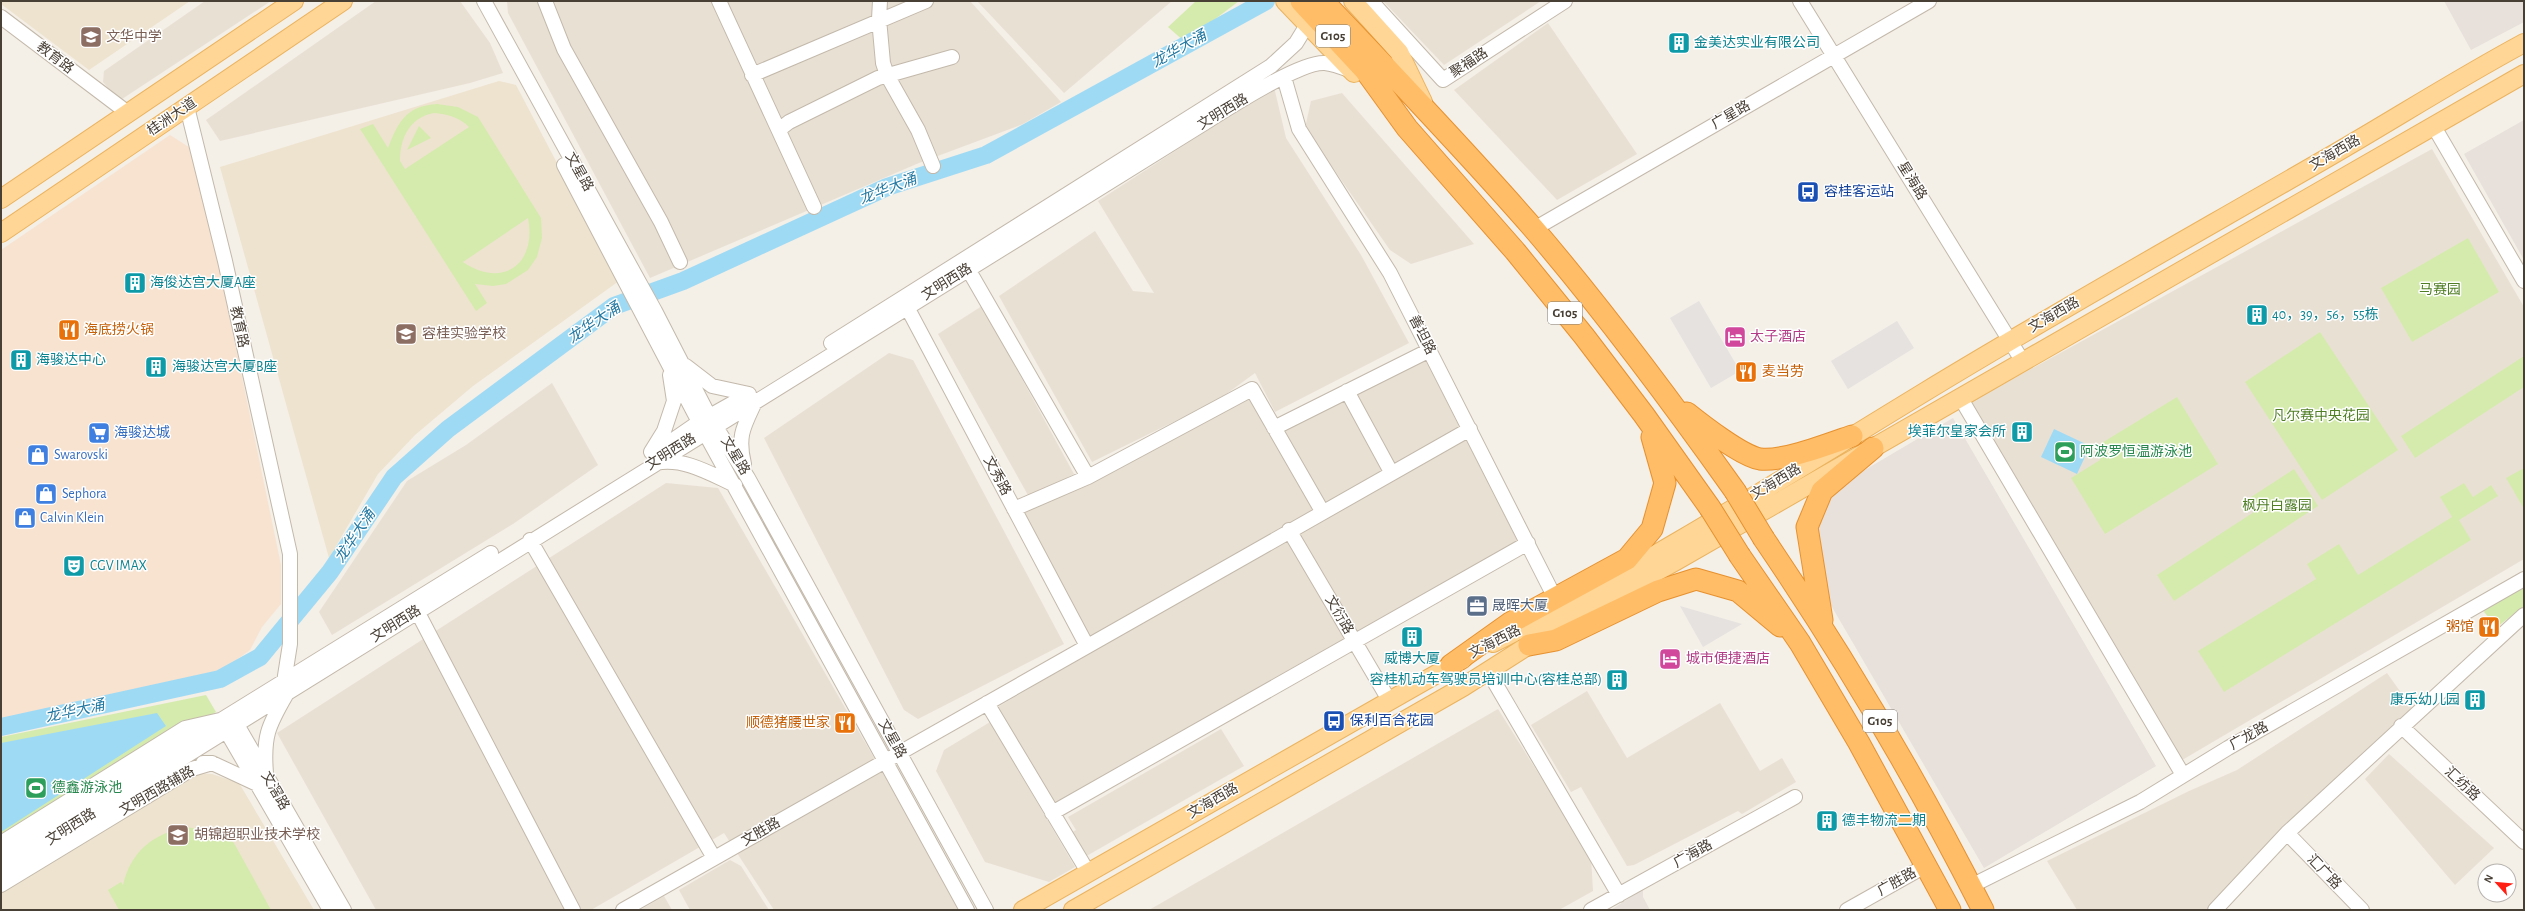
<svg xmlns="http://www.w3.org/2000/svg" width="2525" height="911" font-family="'Alegreya Sans','Noto Sans SC',sans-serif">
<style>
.residential{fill:#e9e0d4}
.commercial{fill:#f8e3d0}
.industrial{fill:#e7e0db}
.education{fill:#eee3cf}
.green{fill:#d5ebad;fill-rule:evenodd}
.parking{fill:#e5e2df}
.water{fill:#9fdaf5}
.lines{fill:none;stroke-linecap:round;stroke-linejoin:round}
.river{stroke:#9fdaf5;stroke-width:18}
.minor-casing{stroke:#c3b9ab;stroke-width:16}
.major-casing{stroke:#ebb35e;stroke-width:20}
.highway-casing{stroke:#e7912e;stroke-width:23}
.minor{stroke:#fff;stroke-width:14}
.major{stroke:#ffd695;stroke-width:18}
.highway{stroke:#ffbd67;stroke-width:21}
.highway-bridge-casing{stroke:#e7912e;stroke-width:23;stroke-linecap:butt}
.highway-bridge{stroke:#ffbd67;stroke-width:21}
.labels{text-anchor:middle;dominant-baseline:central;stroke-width:3;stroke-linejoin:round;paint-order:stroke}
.shield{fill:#fff;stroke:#7f7972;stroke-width:1}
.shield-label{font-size:13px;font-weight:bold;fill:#483f35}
.education-label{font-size:14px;fill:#785e54;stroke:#fff;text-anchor:start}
.culture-label{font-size:14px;fill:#0d838f;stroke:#fff;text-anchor:start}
.street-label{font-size:14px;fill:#483f35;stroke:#fff}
.transit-label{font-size:14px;fill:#164399;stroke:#fff;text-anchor:start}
.park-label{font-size:14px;fill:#4f7e24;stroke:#fff}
.food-label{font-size:14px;fill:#c56008;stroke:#fff;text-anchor:start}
.hotel-label{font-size:14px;fill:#b23c85;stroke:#fff;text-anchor:start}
.shop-label{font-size:14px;fill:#366cbe;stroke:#fff;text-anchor:start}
.leisure-label{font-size:14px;fill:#27864d;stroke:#fff;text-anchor:start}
.service-label{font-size:14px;fill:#4e5e75;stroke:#fff;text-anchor:start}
.water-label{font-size:15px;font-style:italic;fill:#2479a2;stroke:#fff}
</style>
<rect width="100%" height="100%" fill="#f4efe7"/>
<path class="residential" d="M205,1H271L119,101L103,82L104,71Z
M376,1H460L490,43L503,73L470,83L220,141L206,120Z
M507,1H970L1061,102L1023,124L919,163L650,278L508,13Z
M977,1H1172L1064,93Z
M1383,1H1541L1444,65Z
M1548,23L1637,154L1557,200L1454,90Z
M1274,87L1286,138L1361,255L1409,343L1275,412L1255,373L1218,400L1092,462L999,296L1095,231L1133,291L1154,293L1098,201Z
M1342,93L1474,244L1411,264L1390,250L1305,128L1311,101Z
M2432,149L2524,307V559L2172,766L1958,409Z
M982,306L1074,474L1029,497L938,334Z
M889,353L913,360L1064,644L918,719L904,710L764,438Z
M1424,357L1518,542L1053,804L996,708L1092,651L1023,513L1249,396L1269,435Z
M552,383L598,465L513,524L332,635L319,612L407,481L466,445Z
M666,483L718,488L962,910H774L724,833L591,910H376L277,733Z
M2387,673L2412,708L2250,861L2210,910H2077L2047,861L2189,791L2237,770Z
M1587,691L1627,758L1720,703L1760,771L1782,758L1796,782L1742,814L1738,811L1634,865L1627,866L1581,787L1571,792L1531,725Z
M1498,709L1591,857L1593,891L1559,910H1149Z
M990,722L1075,867L1049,882L985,862L936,771L944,750Z
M1221,729L1244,766L1083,858L1069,834L1076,830L1068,817Z
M2389,754L2494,848L2455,885L2365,779Z
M730,860L741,866L769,910H690L679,890Z
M664,896L672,910H640Z"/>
<path class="commercial" d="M170,135L195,151L281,565V604L262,627L250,650L224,669L145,690L1,722V250Z"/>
<path class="industrial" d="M2444,1H2524V22L2471,50Z
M2524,120V260L2464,154Z
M1953,418L2156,766L1984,868L1814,576V536L1836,487Z
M1643,889V897L1650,910H1611Z"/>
<path class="education" d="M1,1H190L89,70L1,4Z
M499,81L516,85L619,281L473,386L415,435L378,474L329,558L220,167Z
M190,773L212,774L239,783L314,910H1V887Z"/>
<path class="green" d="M1196,1H1239L1185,42L1168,27Z
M437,104L458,107L478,117L541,218L542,238L537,257L528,270L506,284L493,286L475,284L487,303L476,311L360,129L373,124L388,148C398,122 406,106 437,104ZM434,113C447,114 459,117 469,127L405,169L400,161C400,138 410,117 434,113ZM528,218C537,264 503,289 463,262Z
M419,126L431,138L407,150Z
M2468,238L2499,292L2412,342L2381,288Z
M2320,332L2398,450L2322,500L2245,382Z
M2524,356V387L2415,458L2401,436Z
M2177,397L2218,464L2105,534L2071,478L2100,460V444Z
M2524,468V509L2506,478Z
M2294,469L2318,506L2174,601L2157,575L2254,512L2251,497Z
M2464,483L2473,497L2491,485L2498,496L2459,520L2471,540L2224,692L2198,651L2316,579L2307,564L2339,544L2358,575L2452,517L2440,497Z
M2524,584V606L2497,627L2484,612L2487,606Z
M206,695L216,712L1,846V737Z
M186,827L223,833L234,843L271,910H119L108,890L121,882L123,885C131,851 153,834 186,827Z"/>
<path class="parking" d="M1699,301L1740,371L1711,388L1670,318Z
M1897,321L1914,348L1848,389L1831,361Z
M1680,606L1742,624L1703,647Z"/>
<path class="water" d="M2054,429L2090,446L2077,474L2041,457Z
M157,713L166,726L1,832V743Z"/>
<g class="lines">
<path class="river" d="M1,727L220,679L260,657L330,572L394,477L448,429L614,306L683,281L887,187L986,155L1266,1"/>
<g class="minor-casing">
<path id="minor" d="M484,1L655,311L709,416L748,478L986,910
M545,1L564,49L661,222L680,262
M719,1L814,207
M880,1L879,19L883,63L887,75L918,130L933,166
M1371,1L1443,80L1565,1
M1800,1L2023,362
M1,17L128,113
M752,75L926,1
M1284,77L1299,129L1390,273L1555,598
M187,107L225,261L290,554V644L284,682
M2433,125L2524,281
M780,129L789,122L878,78L952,57
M564,165L699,422L967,910
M1534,229L1929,1
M968,269L1088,477
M907,307L1087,646
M831,343L1271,66L1296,43L1307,25
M686,366L712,386L749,394
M1347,391L1391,472
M1960,397L2183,775
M1274,428L1430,350
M651,452L664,431L674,401L670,375
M654,453L699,422L747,395
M656,463C683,457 711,474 735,485
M744,464C737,435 744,426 756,400
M1014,509L1088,477L1252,389L1322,511
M1289,530L1389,700
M530,540L714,858
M417,611L573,910
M1488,671L1619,895
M987,703L1088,872
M232,716L344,910
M2401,726L2524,842
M203,763H212L257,784
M266,773C263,737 268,726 286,695
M1052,813L1528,543
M2287,833L2362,910
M1,843L185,728L220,720L330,910
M1,856L491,553
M1,871L1203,124C1227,109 1300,61 1325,63C1334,64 1344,68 1352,71
M1,885L192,769L212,763
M1971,886L2140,802L2228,748L2524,579
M623,910L1470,429
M1591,910L1795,797
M1847,910L1927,865
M2215,910L2287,833L2524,615"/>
</g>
<g class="major-casing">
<path id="major" d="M1285,1L1354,73
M1353,1L1399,52L1423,102
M1,199L294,1
M1,233L343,1
M1493,643C1641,568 1782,479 1923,393C2056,312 2192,236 2327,158C2393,120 2457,79 2524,43
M1023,910L1463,659
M1073,910L1463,687L1554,629L1676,561L2524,74"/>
</g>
<g class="highway-casing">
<path id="highway" d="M1301,1L1365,70L1407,128L1515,251L1584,336L1644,415L1710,508
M1323,1C1394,76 1465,150 1533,228C1605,312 1671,401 1735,491
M1687,413C1702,425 1742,456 1760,459C1782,462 1829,444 1852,436
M1764,539C1845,658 1918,782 1983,910
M1740,556L1800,643L1859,743L1950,910
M1822,620L1807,527L1822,491L1873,448
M1529,645L1556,640L1658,591L1696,579L1738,591L1780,626
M1451,665L1510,623L1627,559L1652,529L1665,483L1652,437"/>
</g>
<use href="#minor" class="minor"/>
<use href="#major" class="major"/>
<use href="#highway" class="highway"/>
<g class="highway-bridge-casing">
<path id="highway-bridge" d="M1735,491L1764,539
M1710,508L1740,556"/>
</g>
<use href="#highway-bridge" class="highway-bridge"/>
</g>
<defs>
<g id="school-square" transform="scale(1.15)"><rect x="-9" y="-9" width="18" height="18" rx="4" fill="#8d6e63" stroke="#fff"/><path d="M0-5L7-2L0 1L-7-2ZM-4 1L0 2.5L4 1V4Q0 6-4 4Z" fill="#fff"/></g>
<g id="building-square" transform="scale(1.15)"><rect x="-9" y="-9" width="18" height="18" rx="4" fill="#0f9aa8" stroke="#fff"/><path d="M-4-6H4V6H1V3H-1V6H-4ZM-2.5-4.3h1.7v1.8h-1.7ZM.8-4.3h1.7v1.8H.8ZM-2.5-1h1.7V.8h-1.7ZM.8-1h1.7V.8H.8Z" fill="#fff"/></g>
<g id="bus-square" transform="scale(1.15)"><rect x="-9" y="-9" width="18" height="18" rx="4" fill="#1a4fb4" stroke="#fff"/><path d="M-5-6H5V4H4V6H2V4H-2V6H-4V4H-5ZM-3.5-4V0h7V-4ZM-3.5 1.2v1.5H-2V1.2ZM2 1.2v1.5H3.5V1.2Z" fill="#fff"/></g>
<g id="restaurant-square" transform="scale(1.15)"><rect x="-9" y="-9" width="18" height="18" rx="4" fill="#e8710a" stroke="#fff"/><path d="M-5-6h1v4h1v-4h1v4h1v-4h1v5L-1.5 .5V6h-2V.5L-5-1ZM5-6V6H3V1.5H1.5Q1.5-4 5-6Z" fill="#fff"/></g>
<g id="hotel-square" transform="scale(1.15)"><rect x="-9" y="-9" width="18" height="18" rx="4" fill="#d1479c" stroke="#fff"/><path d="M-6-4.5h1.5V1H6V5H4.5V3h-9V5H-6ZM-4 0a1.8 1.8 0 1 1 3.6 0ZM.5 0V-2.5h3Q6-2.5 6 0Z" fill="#fff"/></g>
<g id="supermarket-square" transform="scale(1.15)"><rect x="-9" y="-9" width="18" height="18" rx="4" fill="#3f7fe0" stroke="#fff"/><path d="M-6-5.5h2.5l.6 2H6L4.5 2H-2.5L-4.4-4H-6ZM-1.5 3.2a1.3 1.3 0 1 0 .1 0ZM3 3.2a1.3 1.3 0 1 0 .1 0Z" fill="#fff"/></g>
<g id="stadium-square" transform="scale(1.15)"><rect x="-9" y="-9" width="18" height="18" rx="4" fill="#2e9e5b" stroke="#fff"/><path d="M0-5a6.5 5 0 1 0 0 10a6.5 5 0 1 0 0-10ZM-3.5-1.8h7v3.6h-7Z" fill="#fff"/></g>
<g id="shop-square" transform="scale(1.15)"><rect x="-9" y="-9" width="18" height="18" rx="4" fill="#3f7fe0" stroke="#fff"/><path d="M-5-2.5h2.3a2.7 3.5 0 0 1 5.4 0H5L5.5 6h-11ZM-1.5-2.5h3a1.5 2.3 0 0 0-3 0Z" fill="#fff"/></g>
<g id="theatre-square" transform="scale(1.15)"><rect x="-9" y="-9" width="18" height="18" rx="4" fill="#0f9aa8" stroke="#fff"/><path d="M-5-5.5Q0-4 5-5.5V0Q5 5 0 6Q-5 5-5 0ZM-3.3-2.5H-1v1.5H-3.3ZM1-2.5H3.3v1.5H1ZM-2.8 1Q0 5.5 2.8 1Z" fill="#fff"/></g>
<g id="office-square" transform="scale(1.15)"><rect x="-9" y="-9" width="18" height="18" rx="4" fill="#5c6f8a" stroke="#fff"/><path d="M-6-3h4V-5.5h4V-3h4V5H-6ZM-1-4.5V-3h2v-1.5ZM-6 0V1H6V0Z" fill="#fff"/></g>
</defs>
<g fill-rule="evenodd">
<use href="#school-square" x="91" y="37"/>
<use href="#building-square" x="1679" y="43"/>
<use href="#bus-square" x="1808" y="192"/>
<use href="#building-square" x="135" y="283"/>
<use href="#building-square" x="2257" y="315"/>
<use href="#restaurant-square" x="69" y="330"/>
<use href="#school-square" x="406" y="334"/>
<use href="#hotel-square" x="1735" y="337"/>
<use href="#building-square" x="21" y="360"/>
<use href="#building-square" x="156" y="367"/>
<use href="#restaurant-square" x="1746" y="372"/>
<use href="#building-square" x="2022" y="432"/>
<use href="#supermarket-square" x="99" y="433"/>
<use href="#stadium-square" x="2065" y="452"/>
<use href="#shop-square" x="38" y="455"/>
<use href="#shop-square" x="46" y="494"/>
<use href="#shop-square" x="25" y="518"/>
<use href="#theatre-square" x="74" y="566"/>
<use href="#office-square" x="1477" y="606"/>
<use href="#restaurant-square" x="2489" y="627"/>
<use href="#building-square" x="1412" y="637"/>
<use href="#hotel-square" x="1670" y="659"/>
<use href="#building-square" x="1617" y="680"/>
<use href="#building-square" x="2475" y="700"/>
<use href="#bus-square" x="1334" y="721"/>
<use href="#restaurant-square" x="845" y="723"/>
<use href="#stadium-square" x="36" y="788"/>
<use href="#building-square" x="1827" y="821"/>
<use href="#school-square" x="178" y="835"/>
</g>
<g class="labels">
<g class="shield">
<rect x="1316" y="25" width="34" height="22" rx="3"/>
<rect x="1548" y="302" width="34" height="22" rx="3"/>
<rect x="1863" y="710" width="34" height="22" rx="3"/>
</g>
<g class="shield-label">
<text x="1333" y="36">G105</text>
<text x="1565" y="313">G105</text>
<text x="1880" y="721">G105</text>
</g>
<g class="education-label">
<text x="106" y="37">文华中学</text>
<text x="422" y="334">容桂实验学校</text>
<text x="194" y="835">胡锦超职业技术学校</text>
</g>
<g class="culture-label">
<text x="1694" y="43">金美达实业有限公司</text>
<text x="150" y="283">海俊达宫大厦A座</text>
<text x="2272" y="315">40，39，56，55栋</text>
<text x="36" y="360">海骏达中心</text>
<text x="172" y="367">海骏达宫大厦B座</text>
<text x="2006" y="432" text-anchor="end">埃菲尔皇家会所</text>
<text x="90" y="566">CGV IMAX</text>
<text x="1412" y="659" text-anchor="middle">威博大厦</text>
<text x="1602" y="680" text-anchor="end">容桂机动车驾驶员培训中心(容桂总部)</text>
<text x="2460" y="700" text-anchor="end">康乐幼儿园</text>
<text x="1842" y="821">德丰物流二期</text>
</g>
<g class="street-label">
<text transform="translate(55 58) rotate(37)">教育路</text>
<text transform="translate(1469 63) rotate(-33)">聚福路</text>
<text transform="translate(1223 112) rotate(-31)">文明西路</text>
<text transform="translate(1731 115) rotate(-30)">广星路</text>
<text transform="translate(172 117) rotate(-34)">桂洲大道</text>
<text transform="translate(2335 153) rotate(-30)">文海西路</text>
<text transform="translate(579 172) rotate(61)">文星路</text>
<text transform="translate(1912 181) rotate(58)">星海路</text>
<text transform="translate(947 282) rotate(-32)">文明西路</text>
<text transform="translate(2054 315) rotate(-30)">文海西路</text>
<text transform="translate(239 327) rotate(78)">教育路</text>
<text transform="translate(1422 335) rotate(63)">善坦路</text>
<text transform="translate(671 452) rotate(-32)">文明西路</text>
<text transform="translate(735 456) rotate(59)">文星路</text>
<text transform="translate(997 476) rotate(62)">文秀路</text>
<text transform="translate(1776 482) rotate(-31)">文海西路</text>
<text transform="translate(1339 615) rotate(60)">文衍路</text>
<text transform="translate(396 624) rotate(-32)">文明西路</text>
<text transform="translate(1495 642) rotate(-27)">文海西路</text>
<text transform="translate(2249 736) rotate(-29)">广龙路</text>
<text transform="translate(892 739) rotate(61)">文星路</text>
<text transform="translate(2462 784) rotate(43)">汇纺路</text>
<text transform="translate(157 791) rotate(-30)">文明西路辅路</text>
<text transform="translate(275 791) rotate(60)">文滘路</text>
<text transform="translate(1213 801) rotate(-30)">文海西路</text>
<text transform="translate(71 827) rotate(-32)">文明西路</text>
<text transform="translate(761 832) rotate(-30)">文胜路</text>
<text transform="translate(1693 854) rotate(-29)">广海路</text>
<text transform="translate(2324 872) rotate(46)">汇广路</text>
<text transform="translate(1897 882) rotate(-29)">广胜路</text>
</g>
<g class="transit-label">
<text x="1824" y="192">容桂客运站</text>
<text x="1350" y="721">保利百合花园</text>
</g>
<g class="park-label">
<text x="2440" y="290">马赛园</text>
<text x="2321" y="416">凡尔赛中央花园</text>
<text x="2277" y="506">枫丹白露园</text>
</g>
<g class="food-label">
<text x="84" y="330">海底捞火锅</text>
<text x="1762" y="372">麦当劳</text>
<text x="2474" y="627" text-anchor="end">粥馆</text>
<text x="830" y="723" text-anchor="end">顺德猪腰世家</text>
</g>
<g class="hotel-label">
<text x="1750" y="337">太子酒店</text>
<text x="1686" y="659">城市便捷酒店</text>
</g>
<g class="shop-label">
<text x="114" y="433">海骏达城</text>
<text x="54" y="455">Swarovski</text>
<text x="62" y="494">Sephora</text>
<text x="40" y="518">Calvin Klein</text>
</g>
<g class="leisure-label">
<text x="2080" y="452">阿波罗恒温游泳池</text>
<text x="52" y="788">德鑫游泳池</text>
</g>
<g class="service-label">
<text x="1492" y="606">晟晖大厦</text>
</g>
<g class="water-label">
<text transform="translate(1179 49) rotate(-29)">龙华大涌</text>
<text transform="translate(888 189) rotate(-21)">龙华大涌</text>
<text transform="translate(594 323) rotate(-34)">龙华大涌</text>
<text transform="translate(355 536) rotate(-56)">龙华大涌</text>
<text transform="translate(75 711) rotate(-12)">龙华大涌</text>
</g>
</g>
<rect width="2525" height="911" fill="none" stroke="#483f35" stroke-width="4"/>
<g transform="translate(2497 883) rotate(297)"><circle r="19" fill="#ffffff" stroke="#b6b2ae"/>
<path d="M0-3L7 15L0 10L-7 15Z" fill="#ff1f13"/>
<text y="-6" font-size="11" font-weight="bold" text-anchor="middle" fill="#483f35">N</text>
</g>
</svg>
